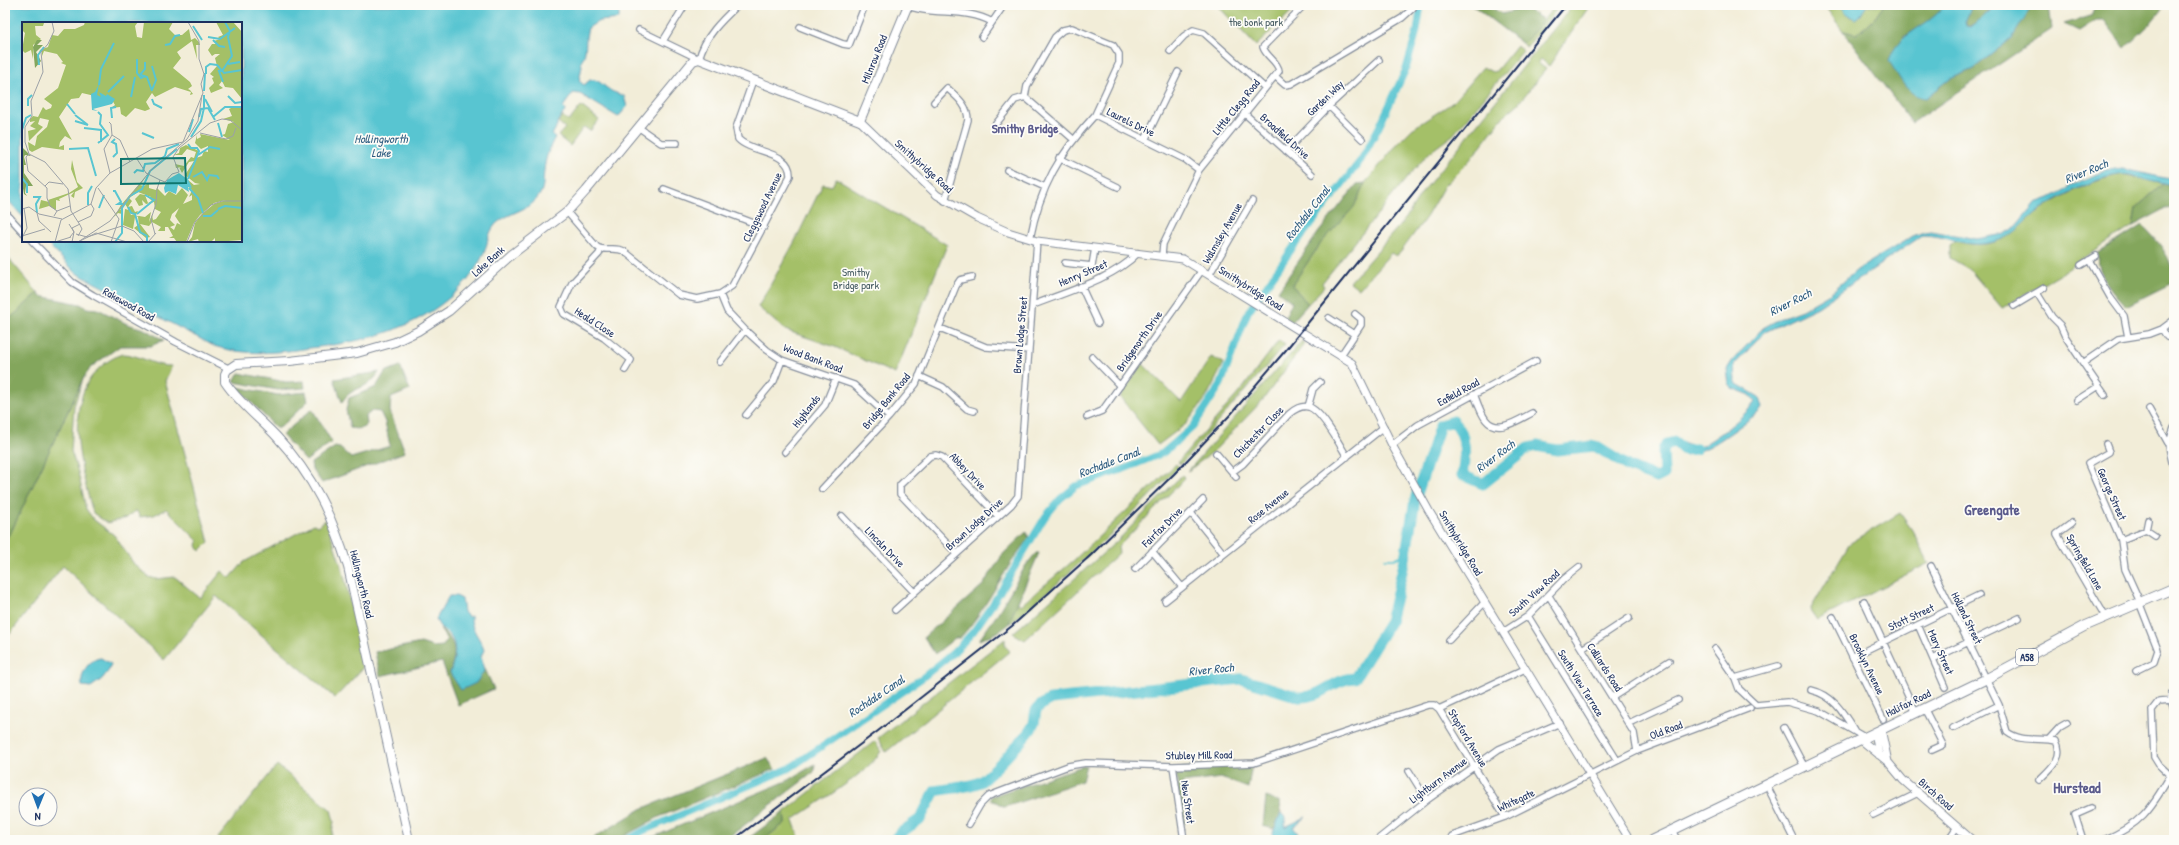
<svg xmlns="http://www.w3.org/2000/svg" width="2179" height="845" font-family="'Patrick Hand',sans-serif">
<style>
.green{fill:#a4c067;stroke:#607862}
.forest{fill:#83a65c;stroke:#4f6a5d}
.water{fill:#59c5d1;stroke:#3a7a98}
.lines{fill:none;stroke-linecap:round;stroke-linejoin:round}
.stream{stroke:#59c5d1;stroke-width:2}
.canal{stroke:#59c5d1;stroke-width:7}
.river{stroke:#59c5d1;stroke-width:11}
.minor-casing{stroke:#868e9b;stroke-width:8}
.tertiary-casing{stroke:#868e9b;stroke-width:9}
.secondary-casing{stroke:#868e9b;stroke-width:10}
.trunk-casing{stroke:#868e9b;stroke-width:11}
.minor{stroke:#fff;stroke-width:5.5}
.tertiary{stroke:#fff;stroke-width:7}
.secondary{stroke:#fff;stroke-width:8}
.trunk{stroke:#fff;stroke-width:9}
.rail{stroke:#1b2f5e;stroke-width:2}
.labels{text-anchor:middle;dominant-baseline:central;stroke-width:3.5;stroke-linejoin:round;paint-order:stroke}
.shield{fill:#fdfcf7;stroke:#5f6c8c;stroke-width:1}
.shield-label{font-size:10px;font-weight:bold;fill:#1b2f5e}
.park-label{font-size:11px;fill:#445a61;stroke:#fdfcf7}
.street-label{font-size:11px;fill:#1b2f5e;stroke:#fdfcf7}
.water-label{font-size:12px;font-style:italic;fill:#2e5c80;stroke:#fdfcf7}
.quarter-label{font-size:13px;font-weight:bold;fill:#5b5b8c;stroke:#fdfcf7}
.district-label{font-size:15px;font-weight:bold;fill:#5b5b8c;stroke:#fdfcf7}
.inset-river{fill:none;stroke:#59c5d1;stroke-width:2}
.inset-road{fill:none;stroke:#9ca1a7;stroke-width:1}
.view{fill:#0f766e;fill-opacity:0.15;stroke:#0f766e;stroke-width:2}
.inset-edge{fill:none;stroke:#1b2f5e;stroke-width:2}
</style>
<rect width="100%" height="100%" fill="#fdfcf7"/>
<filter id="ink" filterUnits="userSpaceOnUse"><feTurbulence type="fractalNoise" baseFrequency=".025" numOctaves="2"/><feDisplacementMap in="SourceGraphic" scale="8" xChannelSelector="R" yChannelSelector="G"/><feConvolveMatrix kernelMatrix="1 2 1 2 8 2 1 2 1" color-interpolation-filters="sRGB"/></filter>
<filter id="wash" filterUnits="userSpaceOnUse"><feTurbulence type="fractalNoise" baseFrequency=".012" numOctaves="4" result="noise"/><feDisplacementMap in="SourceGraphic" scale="16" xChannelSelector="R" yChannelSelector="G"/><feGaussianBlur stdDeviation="0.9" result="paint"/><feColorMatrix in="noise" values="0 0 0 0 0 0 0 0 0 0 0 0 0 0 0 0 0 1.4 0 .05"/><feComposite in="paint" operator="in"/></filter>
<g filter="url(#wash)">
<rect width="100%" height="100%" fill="#f2edd8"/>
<path class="green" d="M1217,5H1298L1256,46Z
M1556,5H1560L1527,47L1523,44Z
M1573,5H1590L1549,66L1541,59L1538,63L1546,69L1517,105L1503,117L1469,161L1444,186L1427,216L1400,253L1396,256L1391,253L1359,289L1350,282L1406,218L1421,194Z
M1824,5H1841L1851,17L1860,16L1867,5H1884L1874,19L1857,34L1843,31Z
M1517,45L1523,51L1453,135L1430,152L1406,179L1322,283L1324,287L1308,304L1292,285L1321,243L1354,206L1365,183L1399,142L1412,129L1452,103L1483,67L1492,72L1496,71Z
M581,106L599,120L590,131L584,127L570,146L558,136L565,128L558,122L562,116L569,121Z
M2123,174L2163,184L2136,208L2133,226L2062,273L2002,308L1969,269L1950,258V245L1955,241C2006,254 2010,227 2047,206C2070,192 2096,179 2123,174Z
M836,178L947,245L895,374L835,347L785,330L758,307L794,243L823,184L832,186Z
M5,254L38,293L5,323Z
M1279,340L1285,345L1181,464L1178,462L1243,388Z
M1302,341L1305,343L1262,401L1213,452L1188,471Z
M122,354C140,354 154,367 172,366L165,381L209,542L200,551L197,546L198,541L166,509L154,515L140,517L136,510L126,518L107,523L93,513C78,460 57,380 122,354Z
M1211,357L1224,363L1206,398L1186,424L1158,445L1120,397L1142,363L1181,402Z
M83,379L74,406L71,451L78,472L86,509L94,520L114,535L134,564L149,577L156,579L175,577L200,598L222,571L230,578L244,562L314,524L317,526L326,520L343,571L363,658L362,669L335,698L216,596L164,660L63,566L5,640V540L12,530Z
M1176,464L1179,467C1124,521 1069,577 1008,625L1017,602L1021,605L1073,561Z
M1182,475L1185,478L1118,547L1119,553L1025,640L1013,633L1116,542Z
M1900,513L1912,530L1929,563L1817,620L1810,610L1849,544Z
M1005,639V646L1010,651L886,752L878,738Z
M875,741L881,751C871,771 814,805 793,820L800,840H763L785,823L784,812Z
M277,765L331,810L334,821L331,840H219L218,838Z"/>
<path class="forest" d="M1472,5H1488L1502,14L1525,8L1544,20L1523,44Z
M1884,5H1945C1934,20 1919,28 1903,37L1926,98L1950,79L1973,69L2012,38L2031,5H2049L2052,29L1912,123L1843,31L1857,34L1874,19Z
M1972,5H1994L1977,23L1968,27L1965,22Z
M2095,5H2165L2149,25L2125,48L2104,20H2096L2079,31L2064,24L2091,16Z
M1365,183L1354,207L1321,243L1292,285L1308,304L1292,322L1285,317L1292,302L1278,291L1318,233L1357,184Z
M2163,184L2174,186V208L2165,209L2133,226L2136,208Z
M2142,225C2158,240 2174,260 2174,282L2126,306C2116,297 2095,272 2099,257L2097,254Z
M38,293L40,296L80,304L87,308L98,309L127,324L144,329L164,340L151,346H120L91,367L83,379L12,530L5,540V330L8,327L5,323Z
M400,366L410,390L391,398L390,411L405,452L322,483L312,469L311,463L335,447L340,448L351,458L390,446L385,422L380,412L372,411L366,416L367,424C363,430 356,429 350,428L346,410L349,398L376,387L385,372Z
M379,372C368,391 353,385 342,402L334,379Z
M239,373L286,382L304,381L305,388L278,390L234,382Z
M237,387L278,395L306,392L308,401L282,426L277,429Z
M312,409L332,442L306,461L282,435Z
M1026,532L1029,538C1003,569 988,608 960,638H955L935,654L924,637L983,585L1003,554Z
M1036,553H1039L1008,625L1000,631L979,640L996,616L1026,565Z
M440,629C458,644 456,651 450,673L476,683L485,669L494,689L458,705L442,662L380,676L375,652L421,643L433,647L443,646L447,640Z
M767,758L775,769L659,817L617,840H590L641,809Z
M815,764L814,772L725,840H646L789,780Z
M1086,765L1082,781L1005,807L990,799L992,796Z
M1252,765L1248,788L1221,778L1182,783L1185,823H1183L1176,774L1183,768Z
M1266,797L1280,802L1281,813L1274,829L1263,826Z
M784,812L785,823L763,840H746Z"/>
<path class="water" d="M5,5H619V19L599,21L588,28C584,40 588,52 581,62L582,66L579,81L584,85L590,80C598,78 603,86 610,90C612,92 620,94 624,96L627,107L618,117L580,94L573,93L563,107L566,110L557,122V126L552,135L555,137C549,148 545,159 544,171C543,178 544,186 541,192C533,211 508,211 495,225C488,233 488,243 484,253C480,262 473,273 467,281C424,328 370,341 310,348C277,353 246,356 214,346L76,273L45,241H241V23H23V217L5,197Z
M1841,5H1867L1860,16L1855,19L1845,12Z
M1945,5H1972L1965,22L1966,26L1971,27L1989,12L1994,5L2032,6L2012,38L1973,69L1950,79L1926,98C1907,97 1899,76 1889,61C1898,31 1927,29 1945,5Z
M2123,169L2174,180V186L2140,179C2120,163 2066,194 2047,205C2024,219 2019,237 1989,243C1966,248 1946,235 1923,235L1818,307L1765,332L1734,365L1735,381L1737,384L1759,397L1762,407L1758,413C1739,426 1706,455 1683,455V442L1698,448C1718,437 1742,419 1755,402L1750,395L1732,388L1729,385L1727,369L1733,360L1763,328L1783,317L1802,310L1828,295L1857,270L1913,236L1924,232L1931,231L1977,239L2004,234L2017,226L2036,203L2050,198L2085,179L2106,171Z
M449,596H456L462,599L464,612L468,617L471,616C470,629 480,637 484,650L481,656L484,671L476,683L461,690L450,673C453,663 458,649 452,639C447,630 441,632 436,619Z
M101,658L111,664L109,670L102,679L91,687L82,686C80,673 89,659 101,658Z
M1281,813L1285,817V827L1306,817L1293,827L1303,840H1270Z"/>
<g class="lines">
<path class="stream" d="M1385,559H1394L1405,554"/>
<path class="canal" d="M627,840L645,830L790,768L922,678L954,652L973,632L992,605L1045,517L1060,499L1076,486L1124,469L1163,453L1193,427L1221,384L1248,312L1294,246L1361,160L1379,127L1406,69L1417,31L1421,5"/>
<path class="river" d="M894,840L899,834L920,819L935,791C950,788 967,788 980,782C986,779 1027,736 1031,729C1041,715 1025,712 1052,699L1241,679L1299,697C1322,698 1332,679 1355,678L1390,622L1405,559L1415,500L1440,425L1453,421C1468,434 1465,458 1462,475L1483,484L1528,448L1537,446L1557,450L1595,446L1629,467L1656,478L1664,474L1663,450L1667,444L1675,442L1684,450L1696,449"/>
</g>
</g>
<g filter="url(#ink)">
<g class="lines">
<g class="minor-casing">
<path id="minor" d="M905,5C932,16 966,7 992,22
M800,27L843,44L849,45L865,5
M639,30L699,59C704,37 722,20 738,5
M982,37L1004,5
M663,41L685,5
M1170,51L1184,36L1193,30L1204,33L1264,87
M1275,76L1279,71C1278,61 1266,57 1263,47L1304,5
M934,102L947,88C957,97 968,105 968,120L945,201
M1329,106L1362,139
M1244,113L1312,174
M995,125L1015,100L1025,97
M638,127L661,143H677
M1073,139L1025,97L1027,86L1055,37L1063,30L1072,28L1113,45L1119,54V63L1095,115
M1145,140L1178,72
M1286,151L1329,106L1379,60
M1059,158L1118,187
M1007,170L1045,187
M664,189L764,227
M5,212L23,232
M567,212L597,247C605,252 614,246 624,251L679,295L697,299L720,294L732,286L790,176C791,150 752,154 738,139L736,128L753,80
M1030,239C1040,187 1059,154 1095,115L1186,160L1199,170
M32,241L72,282L93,295L176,342L228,368
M601,249L599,254L572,283L561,307L564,314L604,338L631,360L625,370
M1162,255L1163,244L1199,170L1275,76L1285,85L1291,84L1402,18L1413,8
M2089,260L2110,297L2124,316L2128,337
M1065,263L1092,266L1095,248
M2081,265L2096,256
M1209,275L1252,201
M1081,286L1098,323
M2037,293L2052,317L2060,325L2065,336L2083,363L2118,339L2149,334L2162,329L2174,320
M720,294L727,311L745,330L767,350L782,360L854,385L889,417
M1033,305C1066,292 1113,279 1138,253
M2014,306L2044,288
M1329,318L1354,334
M940,328L986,347L1029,350
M2162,329L2167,337
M1341,355L1361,325V319L1355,314
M1092,357L1120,386
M720,362L745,330
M2083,363L2105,395
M919,376L943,387L967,409L974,411
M1474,394C1477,402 1481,414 1486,420C1498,435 1520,419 1532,413
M2077,400L2099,386
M1308,407L1313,389L1320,382
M2149,409L2168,443
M746,415L774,381L782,360
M1087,417L1102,411L1202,270
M2174,428C2167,446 2169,451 2174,469
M2106,444L2109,452L2088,464L2121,540L2125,569L2140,602
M1392,445L1418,425L1536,361
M785,452L825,405L836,378
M1216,453L1232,472L1243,464L1289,414C1295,409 1301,405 1309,407C1322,411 1340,445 1347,457
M1232,472L1236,477
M822,489L889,417L916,384L956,286L960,280L972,277
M1191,513L1224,554
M842,516L914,592
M2072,523L2057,534L2105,616
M2146,530L2148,520
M2121,540L2146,530L2155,536
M1152,551L1182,587
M956,553L900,494V485L930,456L936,455L942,457L998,516
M1931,566L1999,705L2007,732C2021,743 2040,737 2056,741C2065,758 2050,769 2039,780
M1135,569L1203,500
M1549,596L1634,733L1637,751
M1165,601L1384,427
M1864,601L1916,713
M895,610L1011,505L1018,496L1037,241
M1528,616L1617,760
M1833,617L1883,719
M1918,625L1945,687
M1503,632L1528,616L1564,579L1579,567
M1449,640L1484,603
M1582,649L1629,618
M1715,649L1735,678L1739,689L1756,705L1787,702L1819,711L1864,737
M1852,657L1979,595
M1933,659L2019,618
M2136,671L2154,662L2158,650L2139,602
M1735,678L1778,666
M1811,690C1833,695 1843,712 1854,730
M2171,694V700L2159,701L2152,710L2154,757L2159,765L2174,779
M1613,697L1669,661
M2171,700L2174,710
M1924,708L1943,745L1932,750
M1439,709L1525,669
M1629,723L1678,700
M1784,728L1804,766
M1953,728L1999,705
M2049,739L2060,727L2067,723
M1173,766L1184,840
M1409,771L1427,800
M1766,784L1794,840
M1873,815L1918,793
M969,824L980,805L989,796L1068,766L1086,763L1173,766L1254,763L1428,705H1434L1439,709L1505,817
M1673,830L1678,840
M1377,840L1427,800L1499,749L1560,723
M1450,840L1452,836L1505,817L1637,751L1750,708
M1948,840L1957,827
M2083,840L2075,815L2091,808
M2104,840C2140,825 2151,809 2170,776"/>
</g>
<g class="tertiary-casing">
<path id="tertiary" d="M860,121L937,195L977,218L1008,232L1037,241L1183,259L1352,363L1392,445L1429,511L1630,840
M1881,729L1888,762
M1875,732L1879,755
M1860,739L1888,762L1903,780L1972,840"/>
</g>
<g class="secondary-casing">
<path id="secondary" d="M409,840L348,567C332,516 314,477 277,437C260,419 239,403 225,382V374L227,370L236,364L290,361L357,353L395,342L418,331L449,311L511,255L567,212L586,191L693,61L699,59L860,121L908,5"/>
</g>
<g class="trunk-casing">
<path id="trunk" d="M1652,840L1986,679L2085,626L2174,588"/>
</g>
<use href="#minor" class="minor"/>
<use href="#tertiary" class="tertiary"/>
<use href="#secondary" class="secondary"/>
<use href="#trunk" class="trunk"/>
<path class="rail" d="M733,840L878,731L1012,626L1091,555L1174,474L1231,414L1285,351L1566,5"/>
</g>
</g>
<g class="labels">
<rect class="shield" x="2016" y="649" width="22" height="16" rx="3"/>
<g class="shield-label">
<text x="2027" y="657">A58</text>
</g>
<g class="park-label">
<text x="1256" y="22">the bonk park</text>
<text x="856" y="272">Smithy<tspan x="856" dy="13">Bridge park</tspan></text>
</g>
<g class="street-label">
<text transform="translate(874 59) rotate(-68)">Milnrow Road</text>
<text transform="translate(1325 98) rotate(-44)">Garden Way</text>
<text transform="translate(1236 107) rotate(-51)">Little Clegg Road</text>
<text transform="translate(1131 122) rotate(26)">Laurels Drive</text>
<text transform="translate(1285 136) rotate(42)">Broadfield Drive</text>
<text transform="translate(924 166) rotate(42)">Smithybridge Road</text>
<text transform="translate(762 207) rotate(-64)">Cleggswood Avenue</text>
<text transform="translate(1222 233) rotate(-60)">Walmsley Avenue</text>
<text transform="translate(488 261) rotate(-42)">Lake Bank</text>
<text transform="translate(1083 273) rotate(-23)">Henry Street</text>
<text transform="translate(1251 288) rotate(32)">Smithybridge Road</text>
<text transform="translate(129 304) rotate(29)">Rakewood Road</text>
<text transform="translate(595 322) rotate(33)">Heald Close</text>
<text transform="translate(1020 335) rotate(-85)">Brown Lodge Street</text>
<text transform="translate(1139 341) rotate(-55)">Bridgenorth Drive</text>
<text transform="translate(813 358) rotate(21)">Wood Bank Road</text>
<text transform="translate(1458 392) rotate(-29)">Eafield Road</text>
<text transform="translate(886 401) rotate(-51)">Bridge Bank Road</text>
<text transform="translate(806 411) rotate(-52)">Highlands</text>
<text transform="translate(1258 432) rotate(-46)">Chichester Close</text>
<text transform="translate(968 471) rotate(46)">Abbey Drive</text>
<text transform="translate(2112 494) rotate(66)">George Street</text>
<text transform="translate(1268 506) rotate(-39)">Rose Avenue</text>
<text transform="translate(974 524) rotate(-42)">Brown Lodge Drive</text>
<text transform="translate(1162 527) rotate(-45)">Fairfax Drive</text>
<text transform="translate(1461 543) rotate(59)">Smithybridge Road</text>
<text transform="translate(885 547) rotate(46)">Lincoln Drive</text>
<text transform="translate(2085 562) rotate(60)">Springfield Lane</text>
<text transform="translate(362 584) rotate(76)">Hollingworth Road</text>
<text transform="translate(1534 593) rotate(-42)">South View Road</text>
<text transform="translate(1911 617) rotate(-25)">Stott Street</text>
<text transform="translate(1967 618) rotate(64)">Holland Street</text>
<text transform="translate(1941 652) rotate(66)">Mary Street</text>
<text transform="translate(1867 664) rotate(64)">Brooklyn Avenue</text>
<text transform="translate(1605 667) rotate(57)">Calliards Road</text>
<text transform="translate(1581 683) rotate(58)">South View Terrace</text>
<text transform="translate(1908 703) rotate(-26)">Halifax Road</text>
<text transform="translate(1666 730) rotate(-21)">Old Road</text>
<text transform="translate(1468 738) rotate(59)">Stopford Avenue</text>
<text transform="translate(1199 755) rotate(-1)">Stubley Mill Road</text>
<text transform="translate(1438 780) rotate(-37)">Lightburn Avenue</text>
<text transform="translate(1936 794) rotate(41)">Birch Road</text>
<text transform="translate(1516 800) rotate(-25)">Whitegate</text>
<text transform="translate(1188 802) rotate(82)">New Street</text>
</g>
<g class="water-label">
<text x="381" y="138">Hollingworth<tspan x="381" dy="14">Lake</tspan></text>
<text transform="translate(2086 171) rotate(-22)">River Roch</text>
<text transform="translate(1307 213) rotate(-52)">Rochdale Canal</text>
<text transform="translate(1790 302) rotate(-27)">River Roch</text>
<text transform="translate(1495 456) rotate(-37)">River Roch</text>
<text transform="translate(1109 462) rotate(-21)">Rochdale Canal</text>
<text transform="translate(1211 669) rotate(-6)">River Roch</text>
<text transform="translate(876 696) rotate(-34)">Rochdale Canal</text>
</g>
<g class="quarter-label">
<text x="1025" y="128">Smithy Bridge</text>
</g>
<g class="district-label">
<text x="1992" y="509">Greengate</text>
<text x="2077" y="787">Hurstead</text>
</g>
</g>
<g transform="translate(22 22)">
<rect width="220" height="220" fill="#f2edd8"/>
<path d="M0,0L22,1L21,4H13L14,13L19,17L11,23V37L9,28L3,31L0,28L3,11L0,8ZM63,0H116L113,4L115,15L120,16L122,0H151L147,7L153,13H160L167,7L169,18L173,16L177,20L178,23H174L175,37L170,19L155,30L159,36L151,46L168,60L170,64L166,67L168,68L171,72L168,73L169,70L153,65L133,75L130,71L124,80L128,87L123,89L113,86L104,95L99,92L98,85L89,86L93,83L90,78L60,71L57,76L49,77L37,95L50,118L43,114L38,120L37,125L42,123V128L20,125L10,130L7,128L6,120L13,124L15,114L25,105L27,98L18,96L16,102L21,105L7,119L6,109L14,107L8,104L13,99L8,100V97L11,94L16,95L21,85L24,88L29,86L30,83L22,77L36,66L44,43L39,41L41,40L35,32L22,29L20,34V28L17,31L18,28L26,25L30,13L36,14L42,7H53L62,3ZM194,0H211L220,10V77L211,66L203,65L200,59L197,63L201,66L189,71L187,66L192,61L190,56L192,55L188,52L195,44L193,36L198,32H193L190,34L186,28L190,22H194L192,19L198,17L196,15L201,13ZM211,85L220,86V218L193,220V216L189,220H177L176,217L166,220L170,215L173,201L180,192L192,182L204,178L192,181L178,193L172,201L164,220H155L152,216H147L151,214L146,205H143V209H136L139,205L130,200L127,204L118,202L128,215L124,216L112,206L116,203L113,195L111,207L101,203L103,187L107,188L109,193L113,192L109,191L103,182L98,188L100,187V192L96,191L92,195L99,183L125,153L118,163L122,164L127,161V166L134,168L135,166L143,174L147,169L154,173L160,166L166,173L161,182L170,178V173L167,175L170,168L166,166L169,165L166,158L172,163L178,162L173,161L163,153L172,139L167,140L160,151L157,145H160L154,146L153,142L162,144L169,135L172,136L174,130L165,127L160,133H152L157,131L158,126L164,123L177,129L174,136L180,134L182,129L186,130V124L179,127L173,121L175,113V117L179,115L178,112L208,118L200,113L203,112L206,102L212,100L201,97L210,94L207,87ZM116,170L129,175H126L130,179L126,181L123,173L118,172L113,177L117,184L121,183L120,178L124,182L132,180L133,187L139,190L134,197L131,198L130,193L127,200L129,190L123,195L117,194L113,195H116L117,204L113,195L116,189L113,190L110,184L106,185L110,179L107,176ZM157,186L153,194L159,203L155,201L152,208L148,205L153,203L148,198L150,192ZM50,138L55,160L61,166L53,170L52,176L49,174L52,170L37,177L38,179L34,178V188L27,184L17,187L19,178L27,180L26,178L47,171L56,165L49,147Z" fill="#a4c067" fill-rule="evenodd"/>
<path d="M15,18H20L15,23H21L14,30L19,39L13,46L11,25ZM1,115L0,125L9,134L3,133L2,135L4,143H2V151L11,164H6V166L5,171L4,164L3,171L5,174L2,172L0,161Z" fill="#83a65c"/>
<path d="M77,62L75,73L79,75L77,70L84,74L85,72L93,77L90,82L71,87L76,89L70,88L69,72L73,70ZM157,151L165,157V155L170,166L166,165L167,170L156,163L154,172L147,169L143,171L142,166L145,158Z" fill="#59c5d1"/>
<path class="inset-river" d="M171,4L180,18M186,15L198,17L213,6M191,18L197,24L203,25M143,23L148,22L153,14L158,13M115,37V51L119,56L123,54M206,42L218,40M17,43L16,33L22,25M184,52V45L188,42L195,43L202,51L220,48M118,53L123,47V40M119,53L125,55L130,69M201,60L197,49H200L210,34L206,15L208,9L203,0M77,63L79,47L92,21M130,68L134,58L130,44M182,69L183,51M86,70L102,54M206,74L213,81L220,80M109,75L113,55M130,77L132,82L140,86M183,77L190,90M45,82L53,92M6,84V77L10,73M53,93L66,103M177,95L179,87L186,86L193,98M191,95L203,85H220M90,96L89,86L94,85M53,99L66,103M196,101L200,115M62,106L79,108V120M0,108L4,96L9,93M167,110L171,97M120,111L132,116M169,115L179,99L182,86V73M76,121L86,113L78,102L79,93L76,90M166,122L169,126H175L177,129L166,157M47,127L66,126L68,133M68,133L74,154M176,133L188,125L198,127M91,135L95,131L94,122L90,120L93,117M112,151L115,148L121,149L123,142L133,141L143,134L145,127L157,122M171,155L180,150L185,158L187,153L195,154L197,157M0,156L5,162V171M167,166L176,176L181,191M91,169H93L99,180L96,182H101M11,175H18L14,182L15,191M66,183V171L70,164M106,185L109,191L113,192L118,210L125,214V219M77,186L82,173M196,187L203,184L220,186M115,192L132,178L123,173M181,194H189L196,188M93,220L100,211V186L108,174L120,167L128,149L155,127"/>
<path class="inset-road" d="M30,0L32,9L26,22L19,30L21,50L9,79L10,94L3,105V120L7,132L23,140L46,167L49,189L58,203M87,100L89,102L90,113L82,127L88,151M178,111L204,117L211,114L214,106M90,113L98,118L108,140M7,132L4,135L6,149L25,166V176L28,184L35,189L32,194M115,137L124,151L138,158M23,164L27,160L41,162M76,166L97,197L89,220M0,187L7,185L17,192L40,197M35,189L48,184M15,191L17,199L29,210M56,200L69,194L72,187L69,182M47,202L52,210L50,220M54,212L65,215L100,204L112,209L122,220M133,212L129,197L134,182L135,167L138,158L143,160L150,152L157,150L151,135L157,126L188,101L200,97L208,98L220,108M0,214L23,207M56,214L60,207L58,203M48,215L52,210L50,206L58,202M0,216L5,206L2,186M33,220L49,215M33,220L39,198L69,182L74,166L88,151L130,127L161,120L181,71L179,62L182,52L177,37V19L166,0M56,220L74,211L105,220M56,220L88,199L129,148L165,117L176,99L180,73M126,220L134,211M165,220L173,200L189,183L200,179H220"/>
<path class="view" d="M163,136L164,161L99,162V137Z"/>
<rect width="220" height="220" class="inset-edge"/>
</g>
<rect width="2179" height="845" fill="none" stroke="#fdfcf7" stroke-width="20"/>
<g transform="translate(38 807) rotate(181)"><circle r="19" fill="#fdfcf7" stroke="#a3aaba"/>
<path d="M0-3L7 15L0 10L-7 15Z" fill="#1f6fb2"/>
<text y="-6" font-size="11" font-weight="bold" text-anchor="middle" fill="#1b2f5e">N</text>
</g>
</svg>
